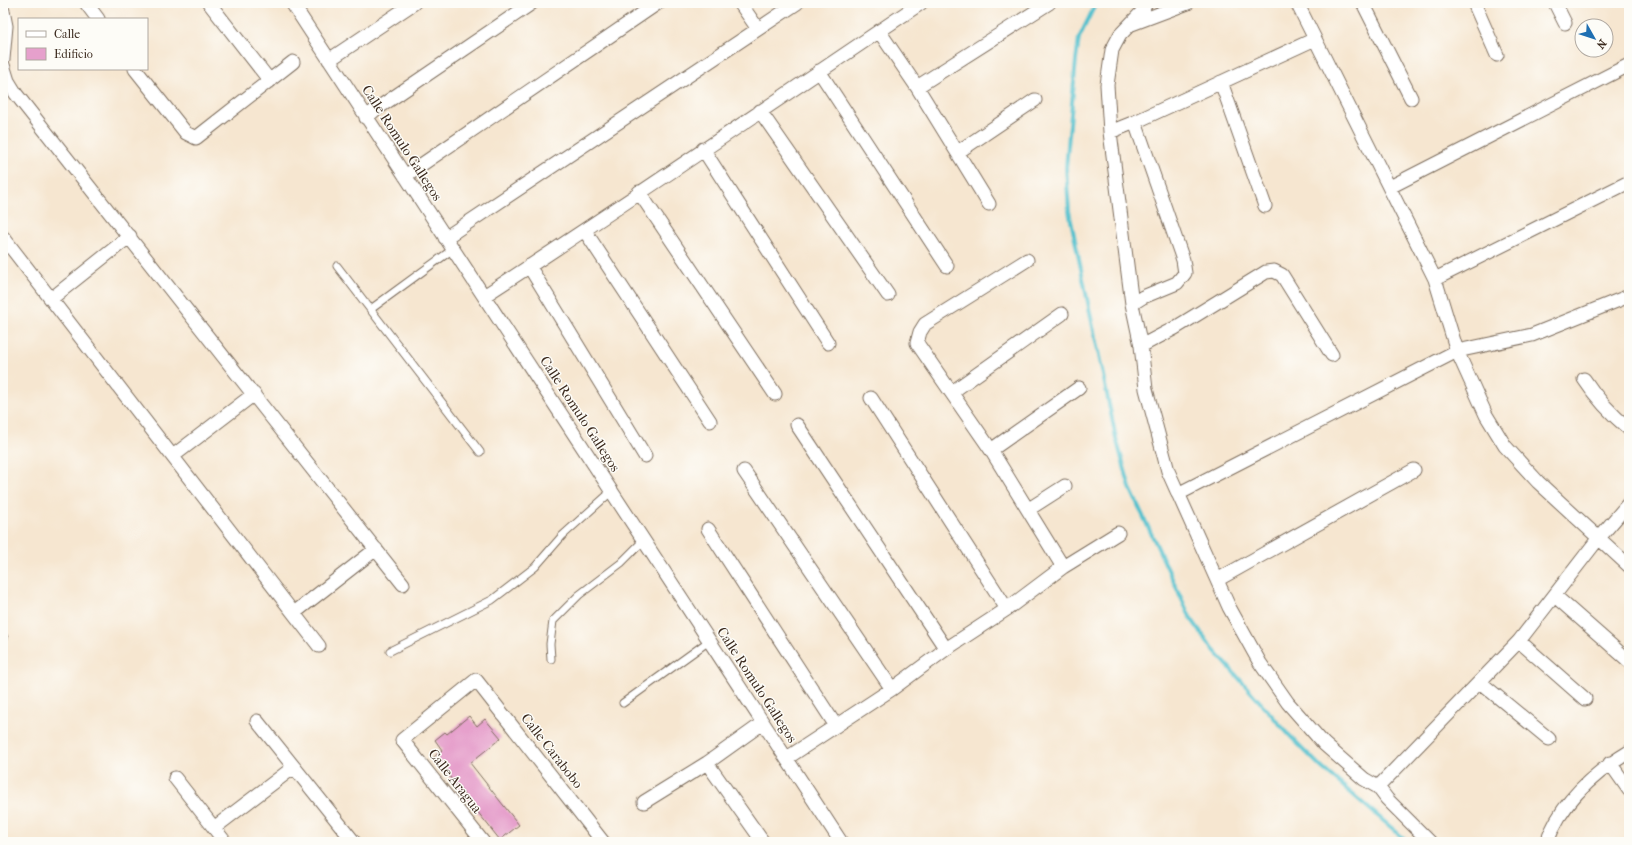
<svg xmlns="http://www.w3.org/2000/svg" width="1632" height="845" font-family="'IM FELL French Canon',serif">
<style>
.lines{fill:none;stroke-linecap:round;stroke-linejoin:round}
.stream{stroke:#55c1ce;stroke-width:4}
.building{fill:#e6a0cc}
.lane-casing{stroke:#7c6c5c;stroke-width:9}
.street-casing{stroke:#7c6c5c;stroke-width:15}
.lane{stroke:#fff;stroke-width:7}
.street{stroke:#fff;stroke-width:13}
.labels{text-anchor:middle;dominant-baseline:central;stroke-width:3;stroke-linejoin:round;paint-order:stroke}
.street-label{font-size:14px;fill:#3b2a1e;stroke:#fdfcf7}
</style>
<rect width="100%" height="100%" fill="#fdfcf7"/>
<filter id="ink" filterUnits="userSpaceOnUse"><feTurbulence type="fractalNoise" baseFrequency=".025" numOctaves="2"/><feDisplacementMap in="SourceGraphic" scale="8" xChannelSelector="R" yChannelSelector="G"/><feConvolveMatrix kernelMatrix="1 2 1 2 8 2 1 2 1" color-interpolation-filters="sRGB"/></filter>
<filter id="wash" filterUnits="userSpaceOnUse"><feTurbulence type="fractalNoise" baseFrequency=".012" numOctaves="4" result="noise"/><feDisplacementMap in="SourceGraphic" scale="16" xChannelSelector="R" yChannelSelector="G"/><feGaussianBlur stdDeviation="0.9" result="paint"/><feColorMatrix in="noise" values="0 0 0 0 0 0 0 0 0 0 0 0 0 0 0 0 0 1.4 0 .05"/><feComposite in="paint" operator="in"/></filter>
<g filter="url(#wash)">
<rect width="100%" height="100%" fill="#f6e6d0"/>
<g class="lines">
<path class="stream" d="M1096,3L1079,38L1076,60L1066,167L1069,211L1116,438L1130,488L1190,617L1212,648L1290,736L1322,768L1408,842"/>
</g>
<g id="blocks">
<path class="building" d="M469,716L477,726L485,719L501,738L470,763L519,825L500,840L434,757L442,750L435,740L445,732L447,734Z"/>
</g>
</g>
<g filter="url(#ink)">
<use href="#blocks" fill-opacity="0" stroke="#7c6c5c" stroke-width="1"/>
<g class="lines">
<g class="lane-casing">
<path id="lane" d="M337,266L480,452
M371,309L453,249
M3,636L4,638
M390,651L492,600L535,567L562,536L612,491
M551,659L550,644L553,621L579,595L621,563L644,540
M623,703L709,641"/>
</g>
<g class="street-casing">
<path id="street" d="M86,3L98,19
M209,3L270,81
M292,3L841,842
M740,3L758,29
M1146,3L1141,13L1120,35L1112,50L1107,85L1110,132L1132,304L1141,346L1146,389L1168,471L1229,607L1260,663L1288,703L1324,744L1364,779L1378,787L1519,641L1598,539L1629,503
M1297,3L1435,279L1457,351L1486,415L1505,446L1538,482L1629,566
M1363,3L1411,98
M1474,3L1497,55
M1555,3L1565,23
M3,11L6,26L3,59
M1132,24L1188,3
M879,31L917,87L989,204
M329,60L414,3
M3,65L8,81L16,94L403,584
M135,69L186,133L196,138L293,62
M819,71L947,266
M1221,82L1265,206
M917,87L1049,3
M760,111L888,295
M366,118L375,110L532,3
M1110,132L1135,122L1315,39
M703,149L828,343
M958,152L1035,100
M405,176L658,3
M1390,187L1629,65
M639,192L775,394
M585,231L710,421
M3,237L319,646
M445,238L797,3
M529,266L645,456
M1435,279L1629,182
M484,296C631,201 775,101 921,3
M51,299L130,236
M1132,304L1143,297L1177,283L1185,273L1183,260L1135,122
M1141,346L1175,328L1266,272L1274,271L1282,275L1332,355
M1584,379C1597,399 1611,414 1629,429
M952,392L1062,314
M871,398L1007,609
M797,425L946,649
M991,450L1079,388
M173,456L254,394
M744,471L892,689
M1178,494L1457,351L1532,335L1629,296
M1029,509L1065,486
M708,529L836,726
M1063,567L1118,533
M1217,580L1414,470
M1555,596L1629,661
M294,613L376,549
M1519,641L1585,699
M1481,683L1549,739
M257,721L354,842
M787,758L892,689L946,649L1007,609L1063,567L991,450L917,343L920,332L925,324L1027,260
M707,763L763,723
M1610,763L1629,790
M175,778L225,842
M1378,787L1387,799L1430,842
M644,802L707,763L763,842
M214,828L294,767
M483,842L402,740L476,680L603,842
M1547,842C1561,802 1594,773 1629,752"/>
</g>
<use href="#lane" class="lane"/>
<use href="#street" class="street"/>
</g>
</g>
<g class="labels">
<g class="street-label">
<text transform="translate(402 143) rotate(57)">Calle Romulo Gallegos</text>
<text transform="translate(580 414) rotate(57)">Calle Romulo Gallegos</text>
<text transform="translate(757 685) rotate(57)">Calle Romulo Gallegos</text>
<text transform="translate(552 751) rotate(52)">Calle Carabobo</text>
<text transform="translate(455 781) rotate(52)">Calle Aragua</text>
</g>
</g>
<rect width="1632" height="845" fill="none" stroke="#fdfcf7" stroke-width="16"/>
<rect x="18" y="18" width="130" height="52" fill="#fdfcf7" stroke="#afa8a0"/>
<rect x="26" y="31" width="20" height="6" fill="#ffffff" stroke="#afa8a0"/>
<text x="54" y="38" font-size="12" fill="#3b2a1e">Calle</text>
<rect x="26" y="48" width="20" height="12" fill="#e6a0cc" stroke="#afa8a0"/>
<text x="54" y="58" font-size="12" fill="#3b2a1e">Edificio</text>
<g transform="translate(1594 38) rotate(129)"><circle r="19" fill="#fdfcf7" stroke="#afa8a0"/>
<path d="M0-3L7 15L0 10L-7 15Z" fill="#1f6fb2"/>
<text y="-6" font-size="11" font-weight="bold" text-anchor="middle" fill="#3b2a1e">N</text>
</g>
</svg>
